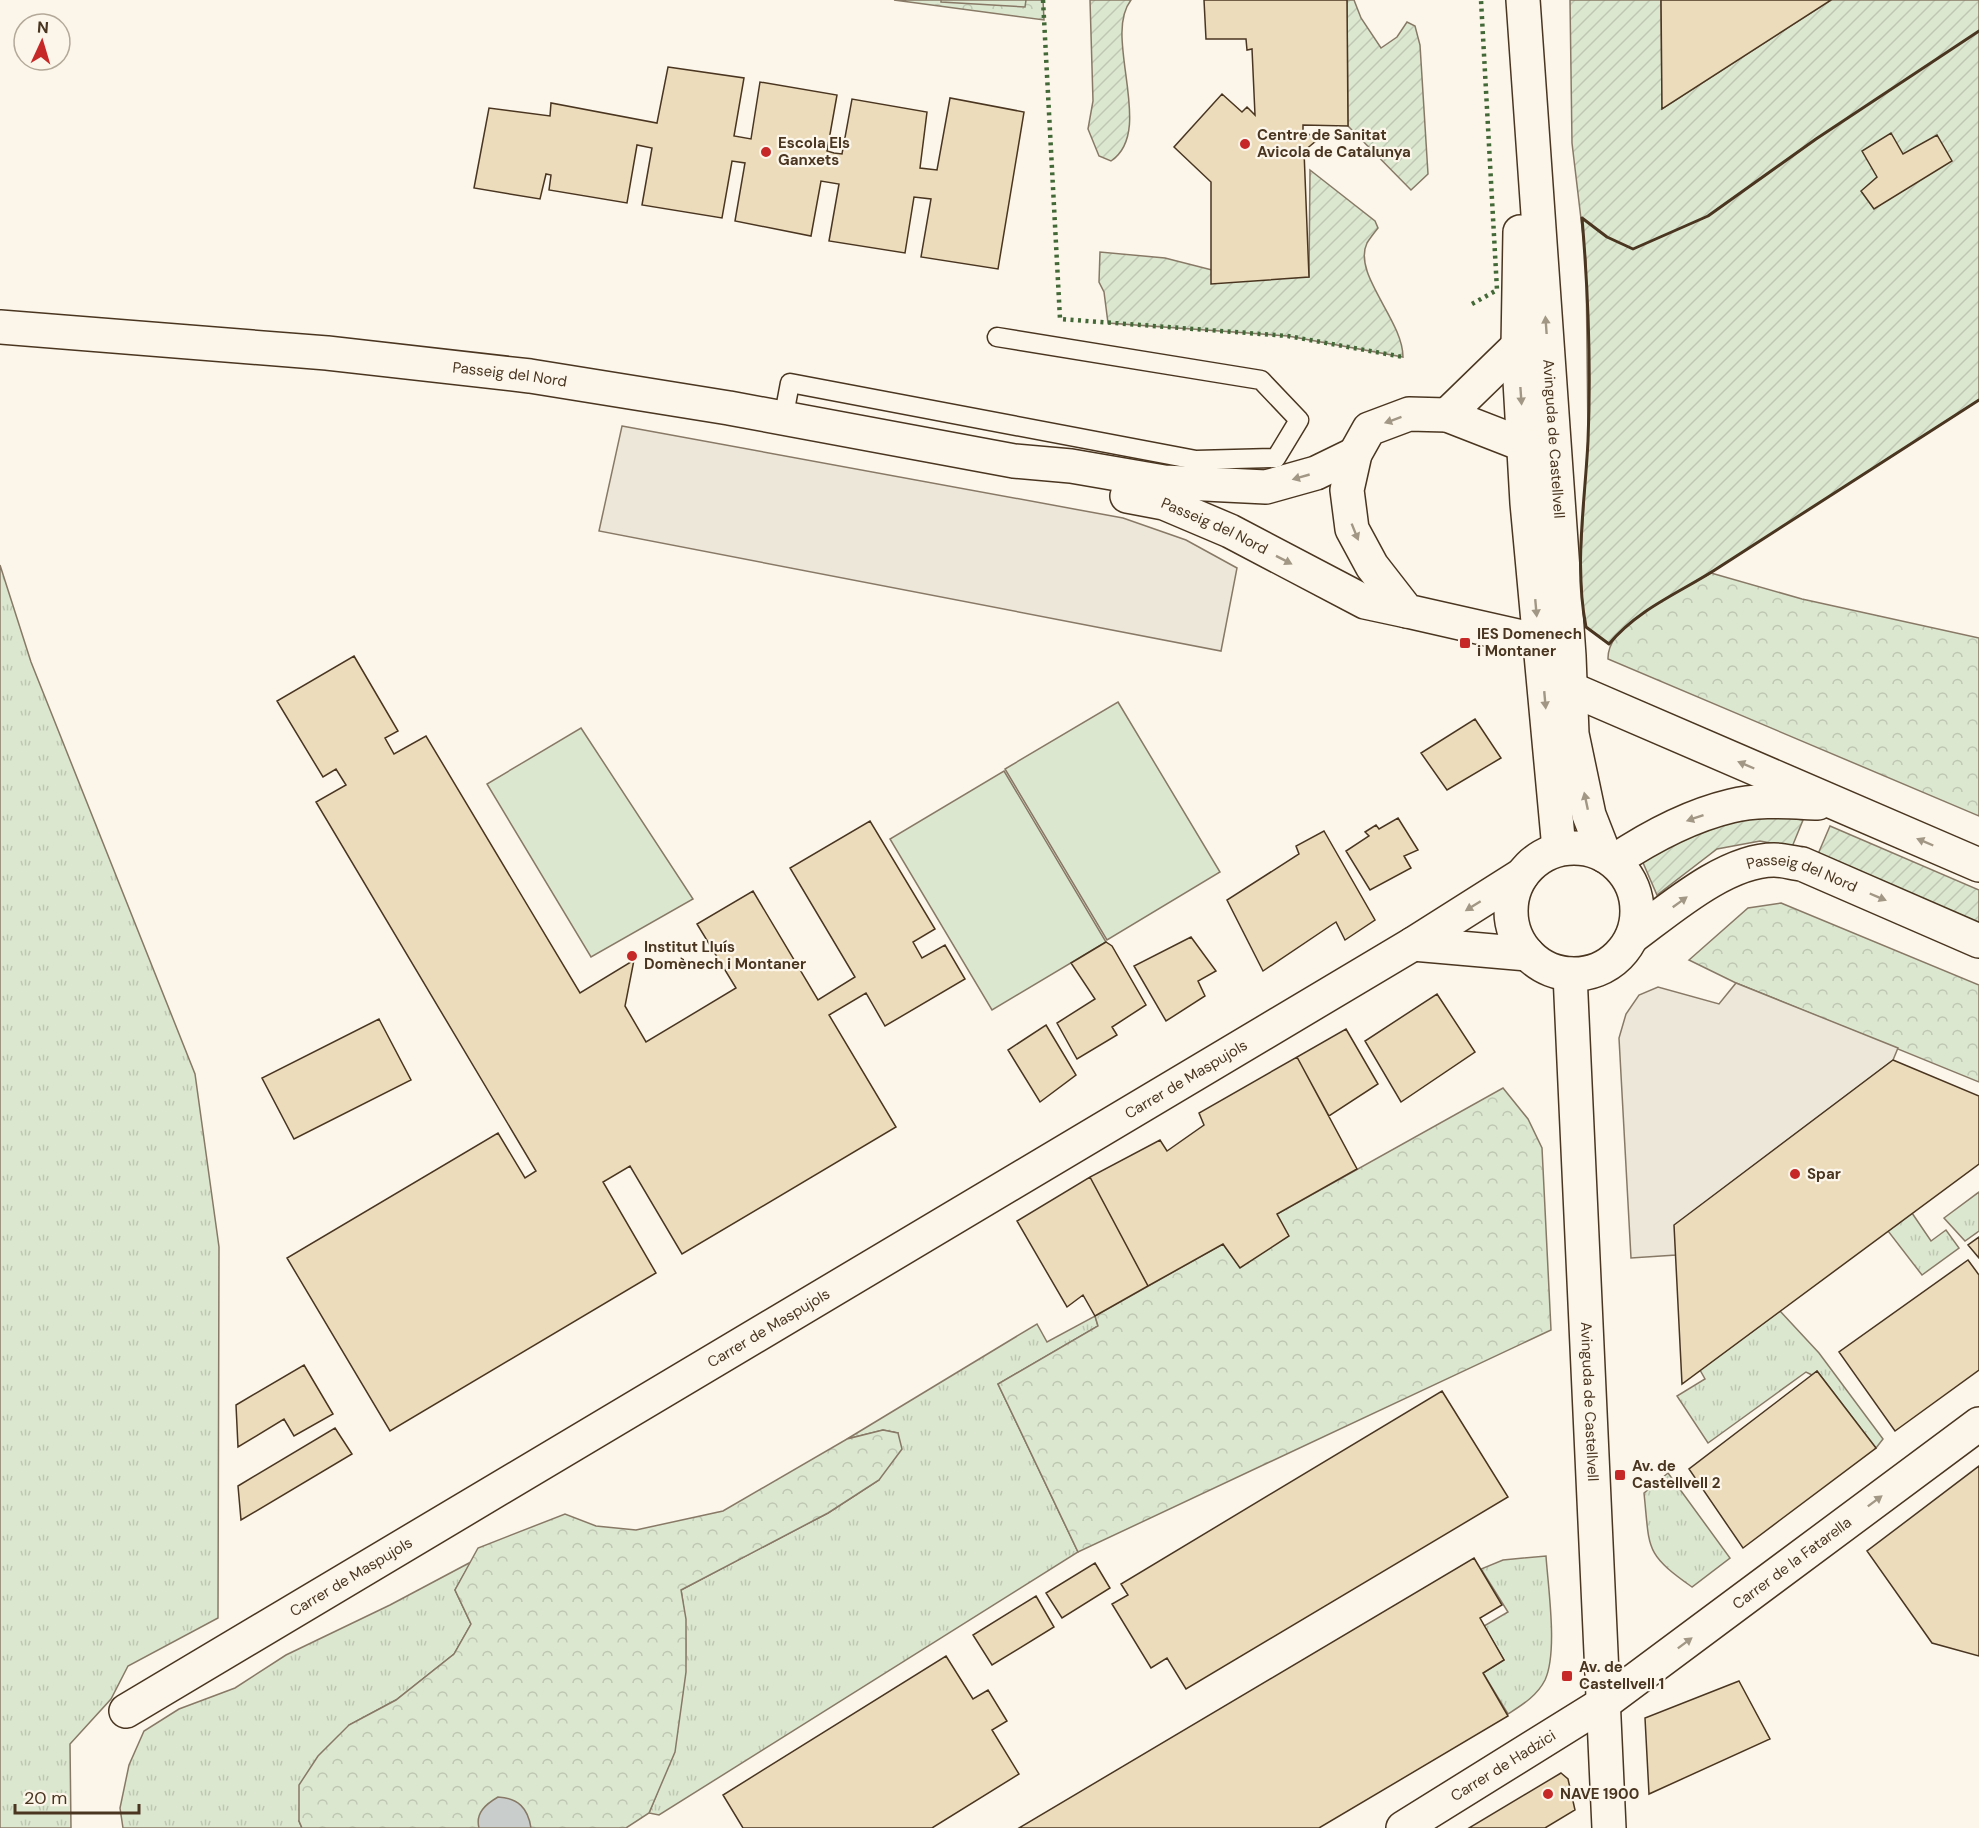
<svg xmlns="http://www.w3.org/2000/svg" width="1979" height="1828" font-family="'DM Sans',sans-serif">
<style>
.grass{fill:url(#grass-tufts);stroke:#887966;stroke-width:1.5}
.forest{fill:url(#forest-crowns);stroke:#887966;stroke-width:1.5}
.garden{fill:url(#garden-furrows);stroke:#887966;stroke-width:1.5}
.pitch{fill:#dce7d0;stroke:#887966;stroke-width:1.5}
.parking{fill:#ede7d9;stroke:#887966;stroke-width:1.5}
.water{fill:#c9cecd;stroke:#887966;stroke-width:1.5}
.building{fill:#ecdcbc;stroke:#4a3520;stroke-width:1.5}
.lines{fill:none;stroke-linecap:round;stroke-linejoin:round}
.service-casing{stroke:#4a3520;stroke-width:21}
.minor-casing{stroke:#4a3520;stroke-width:36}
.tertiary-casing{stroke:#4a3520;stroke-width:36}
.service{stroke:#fbf6e9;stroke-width:18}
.minor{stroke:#fbf6e9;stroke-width:33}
.tertiary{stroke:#fbf6e9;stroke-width:33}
.hedge{stroke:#436837;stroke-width:4.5;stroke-dasharray:3 4.5;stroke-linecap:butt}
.wall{stroke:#4a3520;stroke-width:3}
.oneway{fill:#a29684}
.poi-dot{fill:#c62828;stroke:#fbf6e9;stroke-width:2}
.labels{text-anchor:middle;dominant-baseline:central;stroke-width:4.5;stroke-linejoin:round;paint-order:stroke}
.poi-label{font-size:15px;font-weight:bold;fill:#4a3520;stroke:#fbf6e9;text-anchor:start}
.street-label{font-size:15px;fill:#4a3520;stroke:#fbf6e9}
</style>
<defs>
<pattern id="grass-tufts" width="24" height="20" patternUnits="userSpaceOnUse" patternTransform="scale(1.5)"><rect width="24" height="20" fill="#dce7d0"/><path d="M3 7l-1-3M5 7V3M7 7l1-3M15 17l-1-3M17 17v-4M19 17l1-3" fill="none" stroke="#bec7b2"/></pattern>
<pattern id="forest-crowns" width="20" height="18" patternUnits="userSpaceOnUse" patternTransform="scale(1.5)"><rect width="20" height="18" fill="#dce7d0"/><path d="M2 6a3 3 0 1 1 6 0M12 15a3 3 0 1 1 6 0" fill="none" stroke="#bec7b2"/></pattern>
<pattern id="garden-furrows" width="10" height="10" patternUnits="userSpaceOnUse" patternTransform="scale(1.5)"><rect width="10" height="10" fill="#dce7d0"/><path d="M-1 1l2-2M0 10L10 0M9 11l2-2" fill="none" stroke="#bec7b2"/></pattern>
</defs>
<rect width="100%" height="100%" fill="#fbf6e9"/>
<path class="grass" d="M0,565L31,662L195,1074L219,1247L218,1618L128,1666L111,1699L70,1744L71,1828H0Z
M1979,1192V1231L1965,1241L1944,1218Z
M1912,1213L1931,1241L1946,1230L1959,1248L1922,1275L1888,1231Z
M1780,1311L1819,1353L1883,1439L1876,1448L1817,1371L1812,1375L1806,1372L1708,1443L1677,1396L1705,1379L1700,1370Z
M1095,1316L1098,1326L998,1384L1078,1552L659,1815L649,1813C679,1743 694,1665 681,1590L828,1513L879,1480L898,1433L883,1430L847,1439L1037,1324L1047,1342Z
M1668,1473L1730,1558L1692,1587C1644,1553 1650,1550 1644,1493Z
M1546,1556C1548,1587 1558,1652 1545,1680C1537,1696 1522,1705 1508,1714L1483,1673L1504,1660L1484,1626L1508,1612L1481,1569L1503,1560Z
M471,1562L455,1590L471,1624L454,1654L396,1700L349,1725L299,1821L302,1828H123L120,1808L129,1765L144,1731L179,1709L235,1688L286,1655L390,1605Z"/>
<path class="forest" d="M894,0H1043L1044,20Z
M1711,573L1802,599L1979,638V816L1608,659C1607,621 1681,589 1711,573Z
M1781,903L1979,985V1082L1736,983L1689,960L1748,908Z
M1503,1088L1528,1119L1542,1148L1551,1330L1078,1552L998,1384L1098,1326L1095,1316L1223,1244L1240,1267L1277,1214Z
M883,1430L898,1433L902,1449L879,1480L828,1513L681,1590L686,1619V1672L675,1752L649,1813L626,1828H302L299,1821V1785L318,1756L349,1725L396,1700L454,1654L471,1624L455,1590L478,1548L565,1514L596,1526L636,1530L723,1511L847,1439Z"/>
<path class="garden" d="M1090,0H1131C1102,37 1156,131 1111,161L1099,156L1088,129L1093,101Z
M1347,0H1354L1361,18L1381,48L1397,37L1407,22L1415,26L1420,45L1428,174L1411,190L1348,126Z
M1570,0H1661L1662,109L1831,0H1979V400C1893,455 1807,511 1721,566C1682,592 1640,607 1609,644L1586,627L1582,606L1581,553L1588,437L1586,261L1572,143Z
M1310,170L1375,221L1378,228C1374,233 1370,238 1367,243C1352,274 1403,320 1403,357L1288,336L1108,323L1104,292L1099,282L1100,252L1165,258L1212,270L1309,277Z
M1771,815L1803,820L1792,847L1760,841L1717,849L1657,895L1641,858L1712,824Z
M1830,826L1979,890V923L1818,854Z"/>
<path class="pitch" d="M941,0H1026L1025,7L941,2Z
M1118,702L1220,872L1107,940L1005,769Z
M581,728L693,899L591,957L487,784Z
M1004,771L1106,942L992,1010L890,839Z"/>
<path class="parking" d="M622,426L1123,518L1186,540L1237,568L1221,651L599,531Z
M1736,983L1898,1048L1893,1060L1675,1225L1676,1255L1631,1258L1619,1038L1626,1014L1639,995L1658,987L1719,1004Z"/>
<path class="water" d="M498,1797C518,1798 528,1808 531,1828H479C475,1813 486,1804 498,1797Z"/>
<path class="building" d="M1204,0H1347L1348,126L1303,125V130L1317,140L1304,151L1309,277L1211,284V182L1174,147L1222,94L1242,112L1247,107L1255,115L1252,49L1247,50L1246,39H1206Z
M1661,0H1831L1662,109Z
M668,67L744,78L734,136L751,139L760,82L837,95L827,151L834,153L842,154L852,99L927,112L920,168L937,170L950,98L1024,112L998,269L921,257L931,199L914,197L905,253L829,241L839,184L821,181L811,236L735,221L745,163L732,161L722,218L642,205L652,148L637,145L627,203L549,190L551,175L546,174L540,199L474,188L489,108L550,116L551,103L657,123Z
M1891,133L1903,154L1937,135L1952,161L1874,209L1861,191L1877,177L1862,151Z
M354,656L398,731L385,738L394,754L426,736L580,993L634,960L625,1006L646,1042L736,988L697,924L753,891L818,1000L855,977L790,868L870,821L935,929L913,942L922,958L945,945L965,979L885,1026L866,993L829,1015L896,1127L682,1254L630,1166L603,1182L656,1273L390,1431L287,1258L498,1133L525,1178L536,1171L316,802L346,785L336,769L323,777L277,701Z
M1475,719L1501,758L1447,790L1421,753Z
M1398,818L1418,850L1404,856L1411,868L1370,890L1346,851L1369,836L1365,832L1376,825L1379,829Z
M1324,831L1375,920L1345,940L1336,922L1263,971L1227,900L1299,854L1296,846Z
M1191,937L1216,971L1198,981L1205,996L1166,1021L1134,966Z
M1106,942L1112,946L1146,1005L1112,1027L1117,1035L1077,1059L1057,1023L1095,999L1071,963Z
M1437,994L1475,1052L1401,1102L1365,1041Z
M379,1019L411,1080L294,1139L262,1078Z
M1046,1025L1076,1075L1040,1102L1008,1050Z
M1346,1029L1378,1084L1329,1116L1297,1057Z
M1297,1057L1357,1169L1277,1214L1289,1236L1240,1268L1223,1244L1148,1286L1090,1177L1160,1140L1167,1151L1204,1125L1199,1113Z
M1893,1060L1979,1096V1164L1682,1384L1674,1225Z
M1090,1177L1148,1286L1095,1316L1083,1295L1067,1307L1017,1221Z
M1979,1237V1258L1968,1245Z
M1968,1260L1979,1275V1370L1895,1431L1839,1352Z
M304,1365L333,1414L294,1436L284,1419L238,1447L236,1405Z
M1817,1371L1876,1448L1743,1548L1689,1469Z
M1442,1391L1508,1497L1186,1689L1167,1658L1151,1668L1112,1604L1128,1595L1121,1584Z
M335,1428L352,1454L241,1520L238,1486Z
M1979,1466V1656L1932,1643L1867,1551Z
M1474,1558L1502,1605L1480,1618L1504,1660L1483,1673L1508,1716L1319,1828H1019Z
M1095,1563L1110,1588L1062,1618L1046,1593Z
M1036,1596L1054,1627L992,1665L973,1635Z
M946,1656L973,1699L988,1690L1007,1721L992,1730L1019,1774L932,1828H743L723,1795Z
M1739,1681L1770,1739L1649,1794L1645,1718Z
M1561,1773L1568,1779L1575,1810L1545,1828H1469Z"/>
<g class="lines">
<g class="service-casing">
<path id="service" d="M783,420L790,383L1196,460L1276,458L1299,420L1261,380L997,337"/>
</g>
<g class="minor-casing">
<g id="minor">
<path id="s1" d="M0,327L327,353L530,376L729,408L1014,461L1071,466L1164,482L1266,487L1316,473L1355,454"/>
<path id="s2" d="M1127,496L1164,503L1230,531L1365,602L1407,611"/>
<path d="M1571,689L1979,865"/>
<path d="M1614,861C1650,837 1689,816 1731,806C1758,799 1790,802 1818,803"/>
<path id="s3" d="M1632,937C1670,909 1726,860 1774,860C1783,860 1793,863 1802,864L1979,941"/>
<path d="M1413,944L1528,954"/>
<path id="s4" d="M126,1711L1413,944L1522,875"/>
<path id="s5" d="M1403,1828L1604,1703L1979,1424"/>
</g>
</g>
<g class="tertiary-casing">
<g id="tertiary">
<path id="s6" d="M1523,0L1569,656L1572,734L1589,815L1605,856"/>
<path d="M1520,232L1518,346L1527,503L1559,849"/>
<path d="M1447,415L1518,346"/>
<path d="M1535,460L1524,445L1447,415L1409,414L1369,429L1355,454L1347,490L1352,529L1372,566L1407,611L1539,641"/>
<circle cx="1574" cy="911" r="63"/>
<path id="s7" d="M1570,974L1609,1828"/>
</g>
</g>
<use href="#service" class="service"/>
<use href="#minor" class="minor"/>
<use href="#tertiary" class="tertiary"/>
<path class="hedge" d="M1043,0L1060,319L1288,336L1403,357
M1472,304L1497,290L1481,0"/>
<path class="wall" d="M1582,218C1588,289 1591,369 1588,441C1585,502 1574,566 1586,627L1609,644C1640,607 1682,592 1721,566C1807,511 1893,455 1979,400
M1582,218L1607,237L1633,249L1708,216L1816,139L1979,31"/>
</g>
<defs><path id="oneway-solid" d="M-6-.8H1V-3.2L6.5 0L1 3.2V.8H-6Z" transform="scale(1.5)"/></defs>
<g class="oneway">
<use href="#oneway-solid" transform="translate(1546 325) rotate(-94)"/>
<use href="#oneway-solid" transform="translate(1521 396) rotate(86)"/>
<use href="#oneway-solid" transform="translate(1393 420) rotate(160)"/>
<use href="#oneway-solid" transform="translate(1301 477) rotate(164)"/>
<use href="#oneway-solid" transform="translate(1355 532) rotate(68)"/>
<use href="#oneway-solid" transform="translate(1284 560) rotate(27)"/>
<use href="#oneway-solid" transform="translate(1536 608) rotate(85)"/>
<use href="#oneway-solid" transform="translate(1545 700) rotate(85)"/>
<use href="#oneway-solid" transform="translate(1746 765) rotate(-157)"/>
<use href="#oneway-solid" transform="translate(1586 801) rotate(-102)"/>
<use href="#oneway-solid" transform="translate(1695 818) rotate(161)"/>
<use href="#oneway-solid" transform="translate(1925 842) rotate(-157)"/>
<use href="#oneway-solid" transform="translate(1878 897) rotate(23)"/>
<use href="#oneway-solid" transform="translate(1680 902) rotate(-36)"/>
<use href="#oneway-solid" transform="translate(1473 906) rotate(148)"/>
<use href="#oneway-solid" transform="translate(1875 1501) rotate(-37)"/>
<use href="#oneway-solid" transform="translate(1685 1643) rotate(-37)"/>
</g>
<g class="poi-dot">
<circle cx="1245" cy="144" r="6"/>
<circle cx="766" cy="152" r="6"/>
<rect x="1459" y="637" width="12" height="12" rx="3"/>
<circle cx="632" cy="956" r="6"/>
<circle cx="1795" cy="1174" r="6"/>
<rect x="1614" y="1469" width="12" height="12" rx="3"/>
<rect x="1561" y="1670" width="12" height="12" rx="3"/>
<circle cx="1548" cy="1794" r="6"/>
</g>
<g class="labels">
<g class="poi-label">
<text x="1257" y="135">Centre de Sanitat<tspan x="1257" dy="17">Avicola de Catalunya</tspan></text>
<text x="778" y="143">Escola Els<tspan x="778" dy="17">Ganxets</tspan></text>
<text x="1477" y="634">IES Domenech<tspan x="1477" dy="17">i Montaner</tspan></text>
<text x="644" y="947">Institut Lluís<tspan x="644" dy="17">Domènech i Montaner</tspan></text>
<text x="1807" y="1174">Spar</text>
<text x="1632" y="1466">Av. de<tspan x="1632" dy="17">Castellvell 2</tspan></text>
<text x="1579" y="1667">Av. de<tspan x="1579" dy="17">Castellvell 1</tspan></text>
<text x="1560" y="1794">NAVE 1900</text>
</g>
<g class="street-label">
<text stroke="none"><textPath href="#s1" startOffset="512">Passeig del Nord</textPath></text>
<text stroke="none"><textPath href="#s6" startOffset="440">Avinguda de Castellvell</textPath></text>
<text stroke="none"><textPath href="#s2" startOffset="93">Passeig del Nord</textPath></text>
<text stroke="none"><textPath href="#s3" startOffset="194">Passeig del Nord</textPath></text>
<text stroke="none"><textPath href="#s4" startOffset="1234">Carrer de Maspujols</textPath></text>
<text stroke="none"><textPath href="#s4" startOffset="748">Carrer de Maspujols</textPath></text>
<text stroke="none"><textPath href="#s7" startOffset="428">Avinguda de Castellvell</textPath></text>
<text stroke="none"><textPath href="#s5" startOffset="471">Carrer de la Fatarella</textPath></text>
<text stroke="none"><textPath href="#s4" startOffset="262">Carrer de Maspujols</textPath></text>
<text stroke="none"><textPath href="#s5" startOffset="118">Carrer de Hadzici</textPath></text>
</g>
</g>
<g transform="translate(42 42) rotate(4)"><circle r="28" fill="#fbf6e9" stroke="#b4a999" stroke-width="1.5"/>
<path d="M0-4.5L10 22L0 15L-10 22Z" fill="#c62828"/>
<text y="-9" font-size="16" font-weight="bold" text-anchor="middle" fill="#4a3520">N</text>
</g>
<path d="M15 1804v9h124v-9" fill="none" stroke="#4a3520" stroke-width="3"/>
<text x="24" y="1804" font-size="18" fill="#4a3520" stroke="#fbf6e9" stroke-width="4.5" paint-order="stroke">20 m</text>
</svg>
